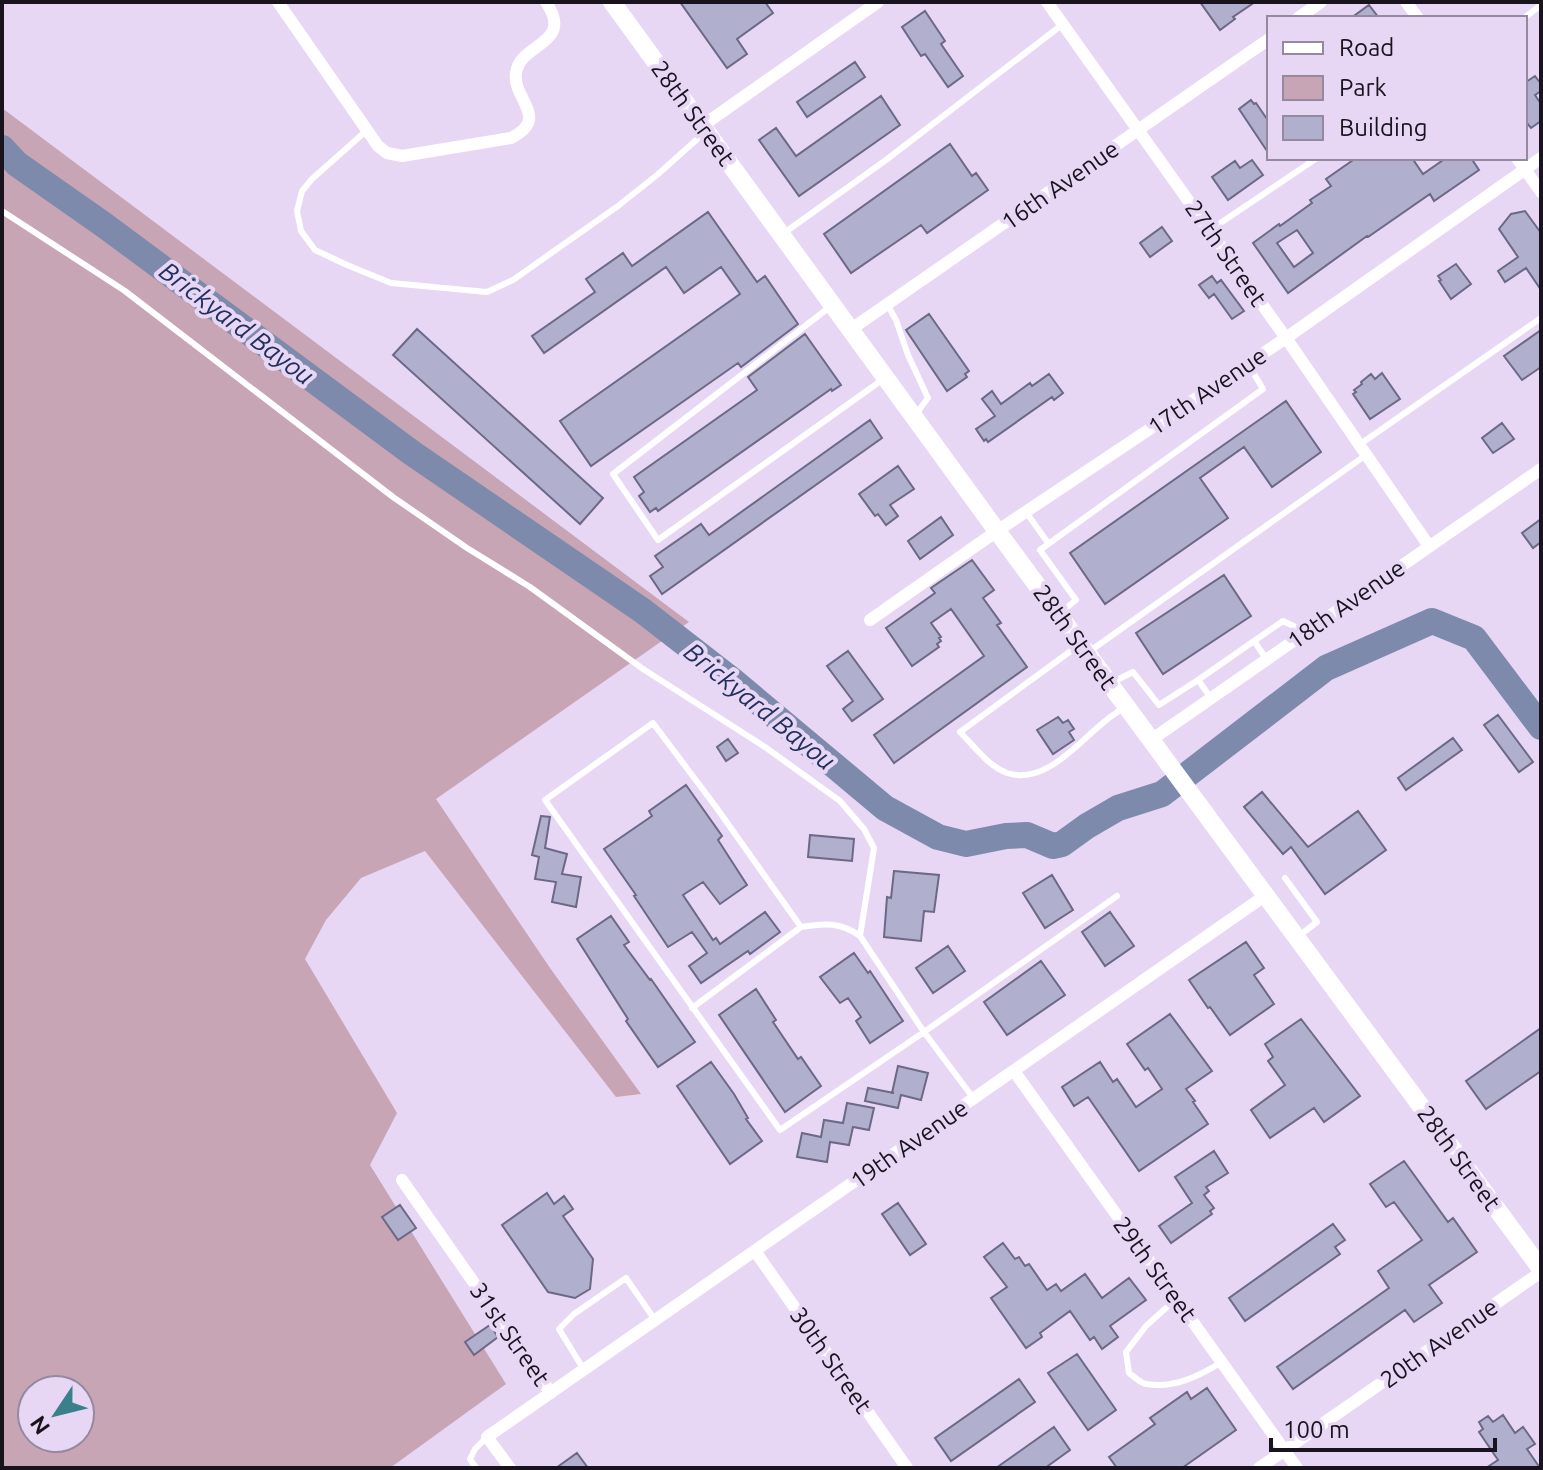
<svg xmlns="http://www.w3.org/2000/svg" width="1543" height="1470" font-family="Ubuntu,sans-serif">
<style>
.green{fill:#c8a5b5;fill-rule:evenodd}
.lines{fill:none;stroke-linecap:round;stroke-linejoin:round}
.river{stroke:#7d8aac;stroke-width:26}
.building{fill:#b1afce;stroke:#6b6985;stroke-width:2;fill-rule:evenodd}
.service{stroke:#fff;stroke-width:6}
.minor{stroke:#fff;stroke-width:12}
.secondary{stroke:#fff;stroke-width:18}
.labels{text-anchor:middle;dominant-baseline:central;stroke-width:8;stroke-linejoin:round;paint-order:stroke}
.street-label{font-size:24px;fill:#18131d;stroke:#e7d7f5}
.water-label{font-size:26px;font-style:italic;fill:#22305d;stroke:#e7d7f5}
</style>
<rect width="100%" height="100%" fill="#e7d7f5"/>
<path class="green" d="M2,108L689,622L436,799L550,968L641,1094L616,1097L425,851L361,878L326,920L305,959L397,1113L370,1165L506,1384L390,1468H2ZM32,1390H80V1438H32Z"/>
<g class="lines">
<path class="river" d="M2,148L17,164L104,225L412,453L643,611L732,680L885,808L938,837L966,844L1006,836L1027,835L1053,846L1062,844L1087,826L1118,808L1162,794L1326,668L1432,621L1474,638L1541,727"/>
</g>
<path class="building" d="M680,2H765L773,13L737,39L747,54L727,68Z
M1200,2H1255L1233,17L1235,19L1220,30Z
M1369,5L1379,18H1351Z
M925,11L945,41L941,44L963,76L948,87L925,54L921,56L902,27Z
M855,62L865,77L807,117L797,102Z
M1535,76L1541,84V91L1535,95L1541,104V121L1531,128L1525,121V81L1526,82Z
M881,96L900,125L799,196L759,140L776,128L796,156Z
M1251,100L1254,104L1256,103L1269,122V154L1239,109Z
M950,144L972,176L976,173L988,190L927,233L921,225L851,273L824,234Z
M1356,158H1412L1423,174L1446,158H1471L1479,170L1434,201L1430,194L1368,237L1367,236L1288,293L1253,243L1279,224L1280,226L1312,203L1310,200L1331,186L1326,179ZM1297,230L1313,253L1294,267L1277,243Z
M1252,160L1263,175L1228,200L1212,177L1235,161L1240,168Z
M1525,211L1541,233V290L1526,268L1505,282L1498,271L1518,257L1499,229L1511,214Z
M708,212L757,282L765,276L798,324L741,367L738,363L591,466L560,421L740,294L721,267L684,293L666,267L544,353L532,336L595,292L586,279L623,253L632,266Z
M1162,227L1172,241L1150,257L1140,243Z
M1456,264L1471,284L1451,299L1439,281L1441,280L1438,276Z
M1212,276L1217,283L1221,280L1244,311L1232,319L1214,294L1209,298L1199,285Z
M929,314L969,371L965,374L967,377L947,391L906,330Z
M417,329L603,498L580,524L393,355Z
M1541,330V367L1522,380L1504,356Z
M805,334L841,385L832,391L831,389L658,511L656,508L650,512L639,496L644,492L634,477L757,390L748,377Z
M1382,373L1400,399L1370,419L1353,394L1356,392L1354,390L1362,384L1361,382L1371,374L1375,379Z
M1049,374L1063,393L1054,400L1052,397L988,442L986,439L984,441L976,429L995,416L982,399L992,391L1001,404L1030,383L1032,386Z
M1286,401L1321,452L1272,487L1244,447L1200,478L1228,518L1105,604L1070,553Z
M870,420L882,438L662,594L650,576L663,567L655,556L701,524L709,535Z
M1502,423L1514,439L1493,453L1482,438Z
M898,466L914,489L890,505L898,516L886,525L878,514L875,516L859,494Z
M941,517L953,535L920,559L908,541Z
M1541,519V542L1533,548L1522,533Z
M972,560L994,590L983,598L1001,623L997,625L1027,667L894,763L874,735L984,656L951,609L931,623L941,637L939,638L941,641L937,644L939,647L912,666L886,628L935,593L931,588Z
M1224,575L1251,616L1163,674L1136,633Z
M848,651L883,699L852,721L843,709L853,701L827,666Z
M1498,715L1533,762L1519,772L1484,725Z
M1058,717L1063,723L1068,720L1074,729L1069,732L1074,740L1053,754L1037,730Z
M1453,738L1462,750L1406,790L1398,778Z
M728,739L738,753L726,761L717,747Z
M686,785L722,836L718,840L747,885L720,904L703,882L683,895L713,940L716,938L720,944L765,912L780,932L750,954L748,951L701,983L689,966L707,953L692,932L668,947L634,896L636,895L604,849L652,816L649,811Z
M1262,792L1308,847L1358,811L1386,850L1325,894L1291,847L1283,854L1244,807Z
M541,816L550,817L545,848L567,854L562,874L581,877L576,907L552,902L556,882L535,879L539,857L532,855Z
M810,835L854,839L852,861L808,857Z
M894,871L939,875L934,912L924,911L921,941L884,937L887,897L891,898Z
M1052,875L1073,910L1045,928L1023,893Z
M1110,912L1134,946L1105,966L1082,932Z
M611,916L629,942L624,945L650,980L651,979L695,1042L658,1067L626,1021L628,1019L577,939Z
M1246,942L1264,968L1254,975L1274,1004L1230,1035L1210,1007L1208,1008L1189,980Z
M948,946L965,971L933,993L916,968Z
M854,953L868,973L870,971L903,1021L870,1043L856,1021L861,1017L848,998L840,1003L820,977Z
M1041,961L1065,995L1007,1035L984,1002Z
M756,989L776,1020L773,1022L798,1059L801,1057L821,1086L785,1112L719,1015Z
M1170,1014L1212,1071L1186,1089L1195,1101L1193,1102L1208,1124L1139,1171L1088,1097L1074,1106L1062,1087L1100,1062L1113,1082L1117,1079L1136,1107L1162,1089L1148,1068L1145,1070L1127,1044Z
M1301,1019L1360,1096L1324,1122L1314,1108L1270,1138L1251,1110L1285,1085L1268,1061L1273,1057L1265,1044Z
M1541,1028V1071L1486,1109L1466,1081Z
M711,1062L734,1094L748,1118L746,1119L762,1141L730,1164L677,1086Z
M898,1066L928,1073L921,1100L901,1095L898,1108L865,1101L868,1088L894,1093H892Z
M847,1103L874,1108L869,1130L853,1127L849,1145L830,1142L827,1162L797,1157L802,1133L821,1137L824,1120L843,1123Z
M1214,1151L1228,1173L1206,1187L1209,1191L1204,1195L1214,1208L1210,1211L1212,1214L1171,1243L1159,1226L1192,1203L1175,1177Z
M1404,1161L1448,1222L1453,1218L1477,1252L1429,1285L1442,1303L1414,1322L1405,1310L1293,1389L1277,1367L1389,1288L1378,1271L1422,1240L1394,1202L1386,1207L1370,1184Z
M547,1193L554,1204L564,1196L573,1209L563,1216L593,1259L590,1289L575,1298L548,1292L502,1225Z
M898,1203L926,1244L910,1255L882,1214Z
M400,1205L416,1228L398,1240L382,1217Z
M1333,1224L1345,1240L1335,1247L1340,1254L1245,1321L1229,1298Z
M1003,1243L1015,1259L1019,1257L1025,1266L1029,1264L1047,1290L1056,1284L1061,1291L1085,1274L1102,1298L1129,1278L1146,1300L1110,1326L1118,1337L1102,1349L1094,1337L1090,1340L1070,1311L1040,1333L1042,1337L1026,1348L991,1298L1007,1287L984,1257Z
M490,1325L498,1337L474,1355L465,1342Z
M1077,1354L1116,1410L1088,1430L1048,1373Z
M1019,1379L1035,1402L951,1461L935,1438Z
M1207,1388L1236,1430L1182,1468H1117L1109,1457L1155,1424L1150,1418L1187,1392L1191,1399Z
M1503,1415L1515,1433L1523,1427L1526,1431L1535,1444L1527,1449L1540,1468H1486L1498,1460L1479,1432L1483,1429L1479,1422L1488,1416L1493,1422Z
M1054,1427L1070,1450L1045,1468H996Z
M577,1453L588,1468H556Z"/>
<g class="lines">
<path class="service" d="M1524,18L1541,5
M366,131L312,179L302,191L297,211L301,231L315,250L347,265L391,283L487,292L513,280L618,206L657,175L703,134
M2,211L125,291L393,497L467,548L530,587L643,669L765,747L840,801L864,829L874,848L860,936L924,1032L974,1099
M1210,230L1317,158
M784,233L886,160L1063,24
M887,304L896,320L908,355L928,398L916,414
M831,306L613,474L658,540L882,380
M1359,445L1541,318
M1026,512L1048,543
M1061,612L1076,600L1040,550L1263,389L1248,364
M1254,641L1283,621L1306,632
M1079,645L960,732C974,746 988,766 1007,773C1042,785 1075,747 1098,727C1106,720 1114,714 1123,708
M1090,651L1366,455
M1198,680L1254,641L1267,660
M1111,683L1133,672L1159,705L1198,680L1211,698
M1285,878L1317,922L1300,935
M801,927C824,923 841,922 860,936
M692,1008L801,927L716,807L653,723L545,800L780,1130L924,1032L1117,896
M1176,1299L1146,1326L1126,1352L1129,1373C1135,1377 1140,1383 1146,1384C1174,1389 1199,1376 1222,1362
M584,1370L559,1329L574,1314L626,1278L655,1320
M476,1468L470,1459L475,1449L487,1437"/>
<path class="minor" d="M278,2L378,146L387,153L402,156L511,138C551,118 512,99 516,73C520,42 575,45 546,2
M1047,2L1286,338L1429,546
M1406,2L1418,18
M1298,18L1321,2
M702,126L878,2
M1517,158L1541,192
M850,330L1269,39
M870,620L997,531L1286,338L1541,158
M1151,740L1541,469
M1014,1071L1297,1468
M402,1180L551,1393
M755,1251L907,1468
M510,1468L487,1437L1266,895
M1259,1468L1541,1272"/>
<path class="secondary" d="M612,2L997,531L1541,1269"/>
</g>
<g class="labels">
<g class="street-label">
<text transform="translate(693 113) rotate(54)">28th Street</text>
<text transform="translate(1060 185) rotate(-35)">16th Avenue</text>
<text transform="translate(1226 253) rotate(55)">27th Street</text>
<text transform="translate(1207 391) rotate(-34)">17th Avenue</text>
<text transform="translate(1346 604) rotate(-35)">18th Avenue</text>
<text transform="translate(1075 637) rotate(54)">28th Street</text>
<text transform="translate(909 1144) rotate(-35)">19th Avenue</text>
<text transform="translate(1459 1158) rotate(54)">28th Street</text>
<text transform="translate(1155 1269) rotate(54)">29th Street</text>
<text transform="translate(510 1334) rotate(55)">31st Street</text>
<text transform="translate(1439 1343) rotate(-35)">20th Avenue</text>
<text transform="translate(831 1360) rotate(55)">30th Street</text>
</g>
<g class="water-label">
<text transform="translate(237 323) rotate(37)">Brickyard Bayou</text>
<text transform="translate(760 706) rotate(39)">Brickyard Bayou</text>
</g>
</g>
<rect width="1543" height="1470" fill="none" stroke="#18131d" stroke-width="8"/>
<rect x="1267" y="16" width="260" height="144" fill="#e7d7f5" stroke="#94899f" stroke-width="2"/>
<rect x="1283" y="42" width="40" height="12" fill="#ffffff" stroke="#94899f" stroke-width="2"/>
<text x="1339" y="56" font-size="24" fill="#18131d">Road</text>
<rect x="1283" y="76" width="40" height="24" fill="#c8a5b5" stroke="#94899f" stroke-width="2"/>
<text x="1339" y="96" font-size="24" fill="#18131d">Park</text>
<rect x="1283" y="116" width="40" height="24" fill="#b1afce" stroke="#94899f" stroke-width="2"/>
<text x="1339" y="136" font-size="24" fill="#18131d">Building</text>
<g transform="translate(56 1414) rotate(235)"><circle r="38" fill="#e7d7f5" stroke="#94899f" stroke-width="2"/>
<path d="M0-6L14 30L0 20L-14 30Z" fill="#39808a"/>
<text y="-12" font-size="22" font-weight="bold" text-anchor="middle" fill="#18131d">N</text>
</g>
<path d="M1271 1438v12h224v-12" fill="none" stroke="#18131d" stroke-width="4"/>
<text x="1283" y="1438" font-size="24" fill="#18131d" stroke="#e7d7f5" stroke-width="6" paint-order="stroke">100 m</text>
</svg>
